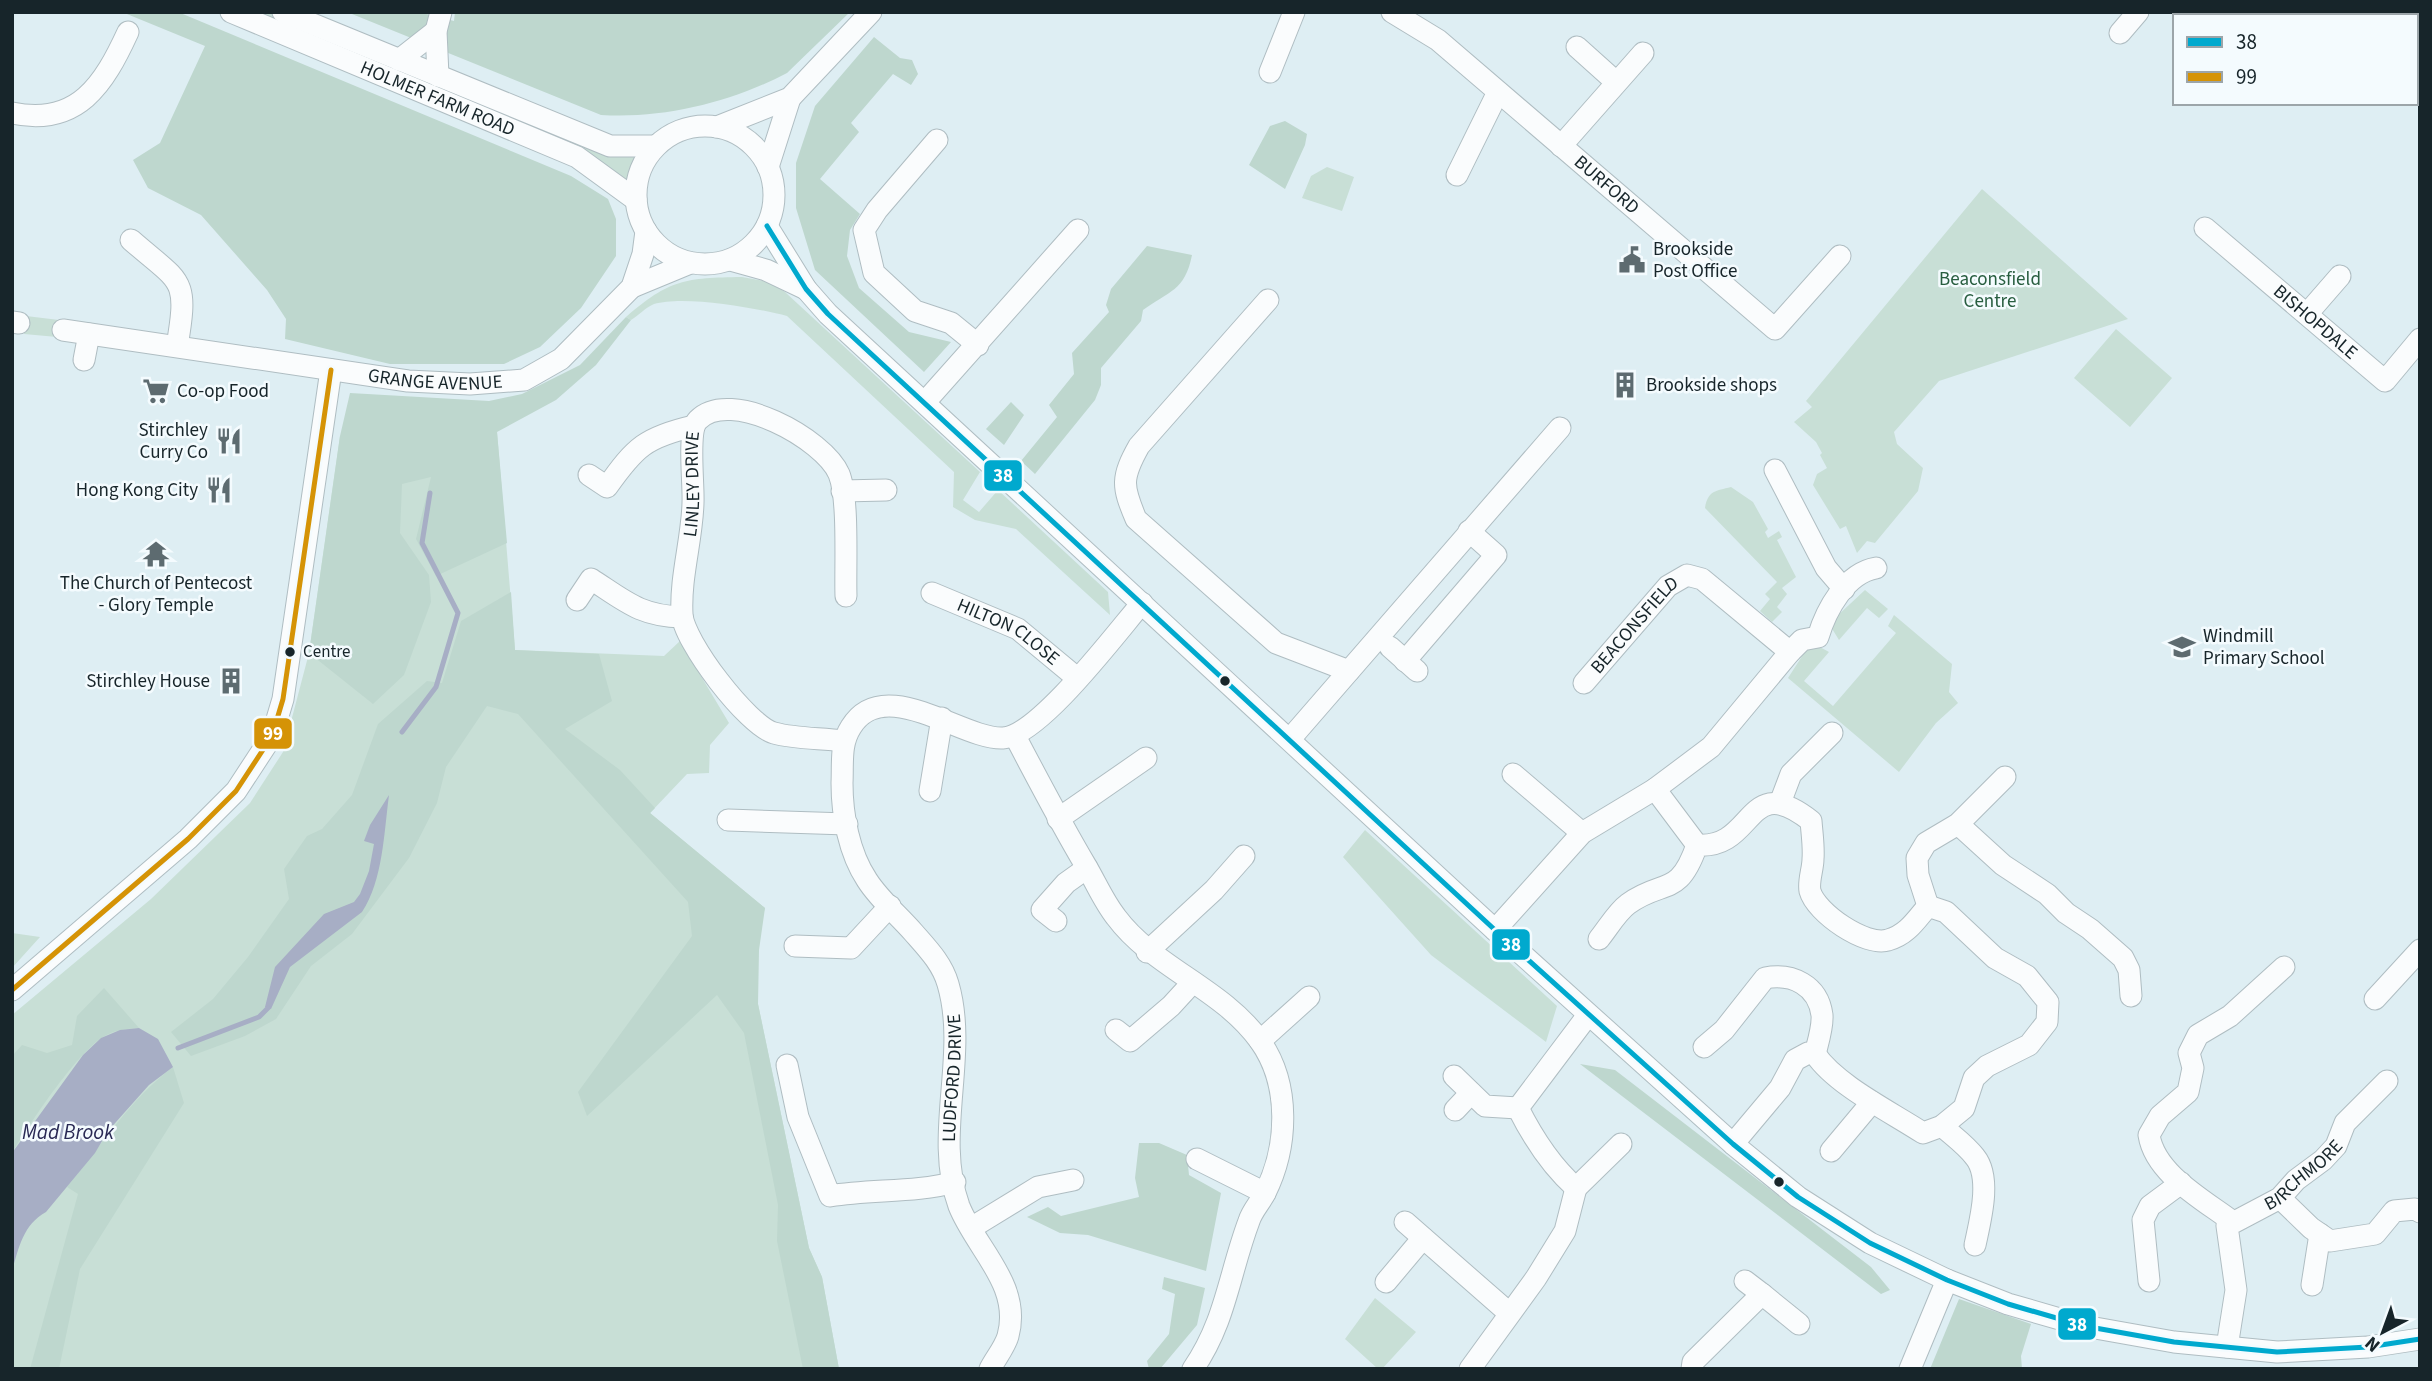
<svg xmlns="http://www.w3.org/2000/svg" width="2432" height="1381" font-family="'Source Sans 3',sans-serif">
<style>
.green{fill:#c8dfd6}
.forest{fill:#bed7ce}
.water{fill:#a7aec5}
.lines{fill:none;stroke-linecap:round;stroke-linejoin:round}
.stream{stroke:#a7aec5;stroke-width:5}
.minor-casing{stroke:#afbdc2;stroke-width:23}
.minor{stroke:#fafcfd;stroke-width:21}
.bus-1-casing{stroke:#f4fbfe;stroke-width:10}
.bus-2-casing{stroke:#f4fbfe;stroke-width:10}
.bus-1{stroke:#00a9ce;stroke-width:5}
.bus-2{stroke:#d59306;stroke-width:5}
.bus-dot{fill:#17252a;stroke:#f4fbfe;stroke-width:2.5}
.labels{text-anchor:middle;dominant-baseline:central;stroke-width:5;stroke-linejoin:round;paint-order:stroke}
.bus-label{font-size:17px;fill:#17252a;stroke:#f4fbfe;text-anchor:start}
.street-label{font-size:19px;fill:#17252a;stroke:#f4fbfe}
.poi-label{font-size:19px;fill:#17252a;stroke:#f4fbfe;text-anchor:start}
.park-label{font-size:19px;fill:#285e40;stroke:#f4fbfe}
.water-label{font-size:21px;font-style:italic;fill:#292954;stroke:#f4fbfe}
.line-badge{stroke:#f4fbfe;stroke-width:2.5}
.badge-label{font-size:19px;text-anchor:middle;font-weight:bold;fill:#fff}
</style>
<rect width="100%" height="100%" fill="#deeef3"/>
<path class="green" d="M244,12H267L587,143L638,153L629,183Z
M1327,167L1354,177L1342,211L1302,198L1311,176Z
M1982,189L2128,319L1939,381L1894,432L1897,444L1923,468L1918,491L1875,543L1867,541L1857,553L1846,526L1840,529L1813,485L1817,474L1827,468L1820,455L1822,453L1816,442L1794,422L1812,407L1806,401Z
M742,277L770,282L785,292L980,472L963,500L979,512L998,490L1108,592L1110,615L1016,529L975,520L953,507L954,472L787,316C757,308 684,295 654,304C646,307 638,316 631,320L626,317C670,279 685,278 742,277Z
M26,316L59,320L57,337L24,334Z
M2116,329L2172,378L2130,427L2074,378Z
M497,432L515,650L664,656L680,641L729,723L710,745L709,773L687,774L650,813L765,908L758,932V1004L809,1248L822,1277L839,1369H12V1015L151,899L250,803L283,752L309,653L340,436Z
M1731,487L1753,502L1768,529L1765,532L1768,538L1779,531L1782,537L1777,540L1796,577L1782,588L1787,594L1777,607L1782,612L1772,622L1760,611L1770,599L1765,594L1777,582L1705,508C1708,490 1716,491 1731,487Z
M1865,590L1888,609L1879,618L1867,608L1839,640L1831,627L1836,617Z
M1894,615L1952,664L1949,692L1958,703L1936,723L1899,772L1788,678L1808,647L1818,646L1829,652L1804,681L1833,706L1896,633L1888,626Z
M1365,830L1557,1006L1546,1042L1431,955L1343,857Z
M12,933L40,937L12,968Z
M1375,1298L1416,1332L1382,1369H1378L1345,1339Z"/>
<path class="forest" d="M122,12H178L571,176L608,199L616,219V256L581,308L540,347L504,364H390L285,339L286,319L267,290L201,215L148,188L133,160L160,143L205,46Z
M347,12H419L454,21L455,12H850L787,73C732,102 664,119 601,115Z
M874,37L900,58L912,60L918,74L911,85L893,74L851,123L859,132L820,179L860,214L850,230L847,256L859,288L909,332L951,342L924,372L815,270L796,208V163L815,106Z
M1285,121L1307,134L1305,145L1285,189L1249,165L1270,126Z
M1147,246L1192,255C1185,291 1169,291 1143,310L1141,321L1101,368V385L1095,400L1035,474L1021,461L1057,417L1049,405L1074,374L1072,353L1109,312L1106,305L1111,289Z
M626,317L631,320L596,365L556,400L497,432L507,543L436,576L416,539L431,477L402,484L400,533L429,575L431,602L404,675L373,704L309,653L340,436L350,393L489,401L522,394L580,365Z
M1011,402L1024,415L1004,445L986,429Z
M511,592L515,650L599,654L612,701L565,729L620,770L655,808L650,813L765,908L759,950L758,1004L809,1248L822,1277L839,1369H803L777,1241L778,1205L744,1033L717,995L587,1116L578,1092L692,936L688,902L518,714L487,706L446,767L437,803L409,858L352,934L311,966L276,1019L245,1036L191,1056L171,1032L213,999L248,957L289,899L284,869L307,836L322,829L352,795L378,724L427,681L442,683L461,621Z
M104,988L139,1028C126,1029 114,1030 103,1037C76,1054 29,1124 12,1153V1056L22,1045L47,1053L72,1045L77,1016Z
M1580,1064L1615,1070L1871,1267L1890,1290L1881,1294Z
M173,1067L184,1103L80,1269L59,1369H30L78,1194L67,1187C102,1145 129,1100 173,1067Z
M1139,1143H1159L1187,1155L1189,1175L1221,1193L1206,1271L1088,1235L1060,1233L1027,1217L1048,1207L1061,1216L1139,1197L1135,1178Z
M1164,1277L1205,1288L1197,1325L1160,1369H1149L1147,1361L1169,1334L1175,1294L1162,1289Z
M1959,1299L2031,1324L2021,1356L2022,1369H1930Z"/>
<path class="water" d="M389,795C384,832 383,881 362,912L290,967L271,1009L265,1007L275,967L324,914L354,902L360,894L369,871L374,844L364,841L370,825Z
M139,1028L158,1039L173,1067L149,1085L108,1131L95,1153L46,1212C23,1225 19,1247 12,1271V1153L83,1055L101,1038L120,1030Z"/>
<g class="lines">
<path class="stream" d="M402,732L436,687L458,613L422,543L430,493
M178,1048L259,1017L268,1008"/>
<g class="minor-casing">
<g id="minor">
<path id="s1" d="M231,12L577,157L636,200"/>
<path d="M283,12L610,146H655"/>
<path id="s2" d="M1392,12L1438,40L1775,329L1840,256"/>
<path d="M2315,12L2319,16"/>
<path d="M2120,33L2138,12"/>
<path d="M1577,47L1616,82"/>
<path d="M399,60L436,31"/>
<path d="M1270,72L1294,12"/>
<path d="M438,76L436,31L441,12"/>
<path d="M12,113C78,127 104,84 128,32"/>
<circle cx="705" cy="195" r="69"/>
<path d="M717,127L790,98L871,12"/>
<path d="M937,140L877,210L864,230L874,273L915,311L951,323L978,345"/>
<path d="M1561,146L1643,53"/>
<path d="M768,167L790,98"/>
<path d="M1457,175L1498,92"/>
<path d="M767,226L806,289L828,314L1495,930L1733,1144L1798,1197L1870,1243L1947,1280L2008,1304L2084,1326L2174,1342L2277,1352L2368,1347L2420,1339"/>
<path id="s3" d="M2205,228L2385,381L2420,339"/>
<path d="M131,240C181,284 189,276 177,346"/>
<path d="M730,260L766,270L806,289"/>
<path d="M632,287L690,263"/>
<path d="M1268,300L1139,446C1121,478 1122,486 1136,519L1276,643L1349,671"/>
<path d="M2307,314L2340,276"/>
<path d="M12,322L19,323"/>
<path id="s4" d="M63,330L408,381L470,384L524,380L561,359L632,287L643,254L646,231"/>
<path d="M84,360L89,334"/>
<path d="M925,402L1078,230"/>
<path d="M1775,470L1826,568L1844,589"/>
<path d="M589,475L607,487C635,447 646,437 694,426"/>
<path d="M842,491L886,490"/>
<path id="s5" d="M932,593L1018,629L1077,678"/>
<path d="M577,600L591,579C625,601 640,616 682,617"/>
<path d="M1390,647L1417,671"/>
<path d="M1405,661L1496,555L1469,531"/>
<path id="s6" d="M1584,683L1668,586L1687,575L1702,579L1790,652"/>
<path d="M1015,736C1038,780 1061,824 1086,866C1096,883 1104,902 1116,917C1154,968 1222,988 1260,1041C1291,1085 1288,1147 1265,1193C1260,1203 1252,1211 1249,1221C1229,1274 1226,1321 1193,1369"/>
<path d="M1290,739L1560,428"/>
<path id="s7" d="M843,741C821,738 796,739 774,733C748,726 683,641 682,614C680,577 692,540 693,503C694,483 687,431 698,420C730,387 824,439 839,474C849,499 845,566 846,596"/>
<path d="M1513,774L1582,833"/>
<path d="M1655,789L1697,845"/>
<path d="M930,791L942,718"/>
<path d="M1780,803L1791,774L1832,733"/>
<path d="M1058,819L1146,758"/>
<path d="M728,820L847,824"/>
<path d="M1958,824L2003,865L2047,894L2066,913L2090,929L2123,958L2129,970L2131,996"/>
<path d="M1928,906L1918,875L1917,858L1926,843L1958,824L2005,777"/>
<path d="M1056,921L1042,910L1066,883L1087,868"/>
<path d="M1495,930L1582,833L1655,789L1711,747L1790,652L1802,640L1818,637C1826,610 1846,573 1876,568"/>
<path d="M1599,939C1608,928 1617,912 1628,904C1664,878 1678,899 1697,845C1756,850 1745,769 1811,821C1812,834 1814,847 1813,859C1813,869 1808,881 1810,891C1816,913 1866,947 1888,940C1907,935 1916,920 1928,906L1946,912L1995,958L2027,976L2048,1002L2047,1022L2029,1045L1987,1066L1974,1078L1964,1108L1942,1126L1923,1133C1891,1112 1836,1085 1815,1054L1808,1053L1795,1060L1780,1088L1733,1144"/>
<path d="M795,946L851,948L890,906"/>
<path d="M1147,952L1214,890L1244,856"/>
<path d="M12,990L188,839L236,791L272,736L283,699L331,370"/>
<path d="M2375,999L2420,950"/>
<path d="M1588,1015L1518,1108C1533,1138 1551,1166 1576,1188L1621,1144"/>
<path d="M1116,1030L1130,1041L1171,1006L1193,982"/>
<path d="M1260,1041L1309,997"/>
<path d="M1704,1047L1724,1030L1765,978C1792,973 1818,985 1822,1015C1823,1027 1818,1042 1815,1054"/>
<path d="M787,1065L798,1117L830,1196C872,1189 915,1193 955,1182"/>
<path d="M1454,1076L1485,1106L1518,1108"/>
<path d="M1455,1110L1471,1093"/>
<path d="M1942,1126C1953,1136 1966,1145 1975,1157C1992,1178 1980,1221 1975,1245"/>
<path d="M1831,1151L1872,1102"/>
<path d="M1197,1159L1265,1193"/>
<path d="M2280,1198L2311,1228L2330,1241L2375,1234L2394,1211L2415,1209L2420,1212"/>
<path d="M1405,1222L1509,1313"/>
<path d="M2233,1222C2204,1200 2155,1174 2149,1135L2160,1116L2188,1092L2193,1068L2189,1053L2198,1035L2230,1016L2284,967"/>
<path d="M971,1228L1038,1187L1073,1180"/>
<path d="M1745,1281L1762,1294"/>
<path d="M2149,1281L2143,1220L2150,1206L2181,1183"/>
<path d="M1386,1282L1423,1238"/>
<path d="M2312,1285L2320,1234"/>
<path id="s8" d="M2227,1347L2236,1290L2227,1226L2280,1198L2296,1180L2323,1160L2336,1146L2345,1123L2387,1081"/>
<path id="s9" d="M990,1369C995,1359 1005,1347 1008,1336C1022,1285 976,1249 959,1206C933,1134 969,1056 948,984C942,963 927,948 913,932C898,915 879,899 867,880C849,853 842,815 842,783C843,763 840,744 851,727C884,673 962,740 1003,738C1039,736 1117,632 1142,603"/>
<path d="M1470,1369L1536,1278L1565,1231L1576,1188"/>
<path d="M1692,1369L1693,1362L1762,1294L1799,1324"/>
<path d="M1910,1369L1947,1280"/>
</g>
</g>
<use href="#minor" class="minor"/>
<g class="bus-1-casing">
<path id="bus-1" d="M767,226L806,289L828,314L1495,930L1733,1144L1798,1197L1870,1243L1947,1280L2008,1304L2084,1326L2174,1342L2277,1352L2368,1347L2420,1339"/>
</g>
<g class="bus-2-casing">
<path id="bus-2" d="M12,990L188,839L236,791L272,736L283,699L331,370"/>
</g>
<use href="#bus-1" class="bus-1"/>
<use href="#bus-2" class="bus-2"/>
</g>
<defs>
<g id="civic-bare" transform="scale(2.1)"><path d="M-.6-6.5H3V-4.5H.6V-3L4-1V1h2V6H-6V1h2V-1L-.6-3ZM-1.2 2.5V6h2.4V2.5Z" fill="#5d6b70" stroke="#f4fbfe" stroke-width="2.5" paint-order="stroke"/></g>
<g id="building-bare" transform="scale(2.1)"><path d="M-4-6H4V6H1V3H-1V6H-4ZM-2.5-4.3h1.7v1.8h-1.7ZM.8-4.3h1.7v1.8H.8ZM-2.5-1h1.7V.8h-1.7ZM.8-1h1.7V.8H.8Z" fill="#5d6b70" stroke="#f4fbfe" stroke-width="2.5" paint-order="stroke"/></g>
<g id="supermarket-bare" transform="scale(2.1)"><path d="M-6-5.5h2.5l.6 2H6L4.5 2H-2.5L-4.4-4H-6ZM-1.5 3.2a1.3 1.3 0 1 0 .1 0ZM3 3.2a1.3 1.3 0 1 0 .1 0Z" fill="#5d6b70" stroke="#f4fbfe" stroke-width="2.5" paint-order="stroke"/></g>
<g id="restaurant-bare" transform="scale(2.1)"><path d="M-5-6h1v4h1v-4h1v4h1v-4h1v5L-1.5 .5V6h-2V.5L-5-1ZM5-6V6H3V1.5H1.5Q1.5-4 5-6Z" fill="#5d6b70" stroke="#f4fbfe" stroke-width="2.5" paint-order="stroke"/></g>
<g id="temple-bare" transform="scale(2.1)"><path d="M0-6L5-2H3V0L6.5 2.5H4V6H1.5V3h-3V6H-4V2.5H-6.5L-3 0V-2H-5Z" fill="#5d6b70" stroke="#f4fbfe" stroke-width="2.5" paint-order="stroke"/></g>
<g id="school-bare" transform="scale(2.1)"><path d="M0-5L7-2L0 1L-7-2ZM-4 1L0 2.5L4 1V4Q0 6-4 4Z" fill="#5d6b70" stroke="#f4fbfe" stroke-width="2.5" paint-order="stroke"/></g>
</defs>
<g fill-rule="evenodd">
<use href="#civic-bare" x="1632" y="260"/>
<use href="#building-bare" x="1625" y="385"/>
<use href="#supermarket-bare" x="156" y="391"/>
<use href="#restaurant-bare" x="229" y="441"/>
<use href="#restaurant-bare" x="219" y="490"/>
<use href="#temple-bare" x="156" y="554"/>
<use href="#school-bare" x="2182" y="647"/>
<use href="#building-bare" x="231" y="681"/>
</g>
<g class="bus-dot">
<circle cx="290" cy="652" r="6"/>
<circle cx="1225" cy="681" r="6"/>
<circle cx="1779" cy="1182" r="6"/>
</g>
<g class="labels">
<g class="bus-label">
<text x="303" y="652">Centre</text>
</g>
<g class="street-label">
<text stroke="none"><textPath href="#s1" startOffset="224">HOLMER FARM ROAD</textPath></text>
<text stroke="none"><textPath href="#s2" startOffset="276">BURFORD</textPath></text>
<text stroke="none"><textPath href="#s3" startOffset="145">BISHOPDALE</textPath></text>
<text stroke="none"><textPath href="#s4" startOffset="376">GRANGE AVENUE</textPath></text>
<text stroke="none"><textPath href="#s7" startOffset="354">LINLEY DRIVE</textPath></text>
<text stroke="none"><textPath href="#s6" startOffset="77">BEACONSFIELD</textPath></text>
<text stroke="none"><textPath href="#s5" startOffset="86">HILTON CLOSE</textPath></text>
<text stroke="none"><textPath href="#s9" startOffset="310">LUDFORD DRIVE</textPath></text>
<text stroke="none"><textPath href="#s8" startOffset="215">BIRCHMORE</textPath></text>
</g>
<g class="poi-label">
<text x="1653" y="249">Brookside<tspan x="1653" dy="22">Post Office</tspan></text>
<text x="1646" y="385">Brookside shops</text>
<text x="177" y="391">Co-op Food</text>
<text x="208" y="430" text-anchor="end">Stirchley<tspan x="208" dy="22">Curry Co</tspan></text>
<text x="198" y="490" text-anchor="end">Hong Kong City</text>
<text x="156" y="583" text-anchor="middle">The Church of Pentecost<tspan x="156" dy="22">- Glory Temple</tspan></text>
<text x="2203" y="636">Windmill<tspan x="2203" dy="22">Primary School</tspan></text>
<text x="210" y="681" text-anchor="end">Stirchley House</text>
</g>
<g class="park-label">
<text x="1990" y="279">Beaconsfield<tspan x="1990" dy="22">Centre</tspan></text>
</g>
<g class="water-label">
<text x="68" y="1132">Mad Brook</text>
</g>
</g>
<g class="line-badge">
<rect x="983" y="459" width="40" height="33" rx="7" fill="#00a9ce"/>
<rect x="253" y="717" width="40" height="33" rx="7" fill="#d59306"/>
<rect x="1491" y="928" width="40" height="33" rx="7" fill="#00a9ce"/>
<rect x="2057" y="1307" width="40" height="34" rx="7" fill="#00a9ce"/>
</g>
<g class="badge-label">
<text x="1003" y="482">38</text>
<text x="273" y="740">99</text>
<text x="1511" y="951">38</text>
<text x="2077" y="1331">38</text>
</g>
<rect width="2432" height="1381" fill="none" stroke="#17252a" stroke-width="28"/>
<rect x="2173" y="14" width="245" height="91" fill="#f4fbfe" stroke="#9ca5a9" stroke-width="2"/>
<rect x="2187" y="37" width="35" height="10" fill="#00a9ce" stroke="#9ca5a9" stroke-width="2"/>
<text x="2236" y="49" font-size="21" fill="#17252a">38</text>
<rect x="2187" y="72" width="35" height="10" fill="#d59306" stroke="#9ca5a9" stroke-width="2"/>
<text x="2236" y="84" font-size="21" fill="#17252a">99</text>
<g transform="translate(2383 1332) rotate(221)" stroke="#f4fbfe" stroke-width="5" paint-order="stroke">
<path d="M0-5L12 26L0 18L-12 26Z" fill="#17252a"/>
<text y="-10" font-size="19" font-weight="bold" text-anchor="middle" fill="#17252a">N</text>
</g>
</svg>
